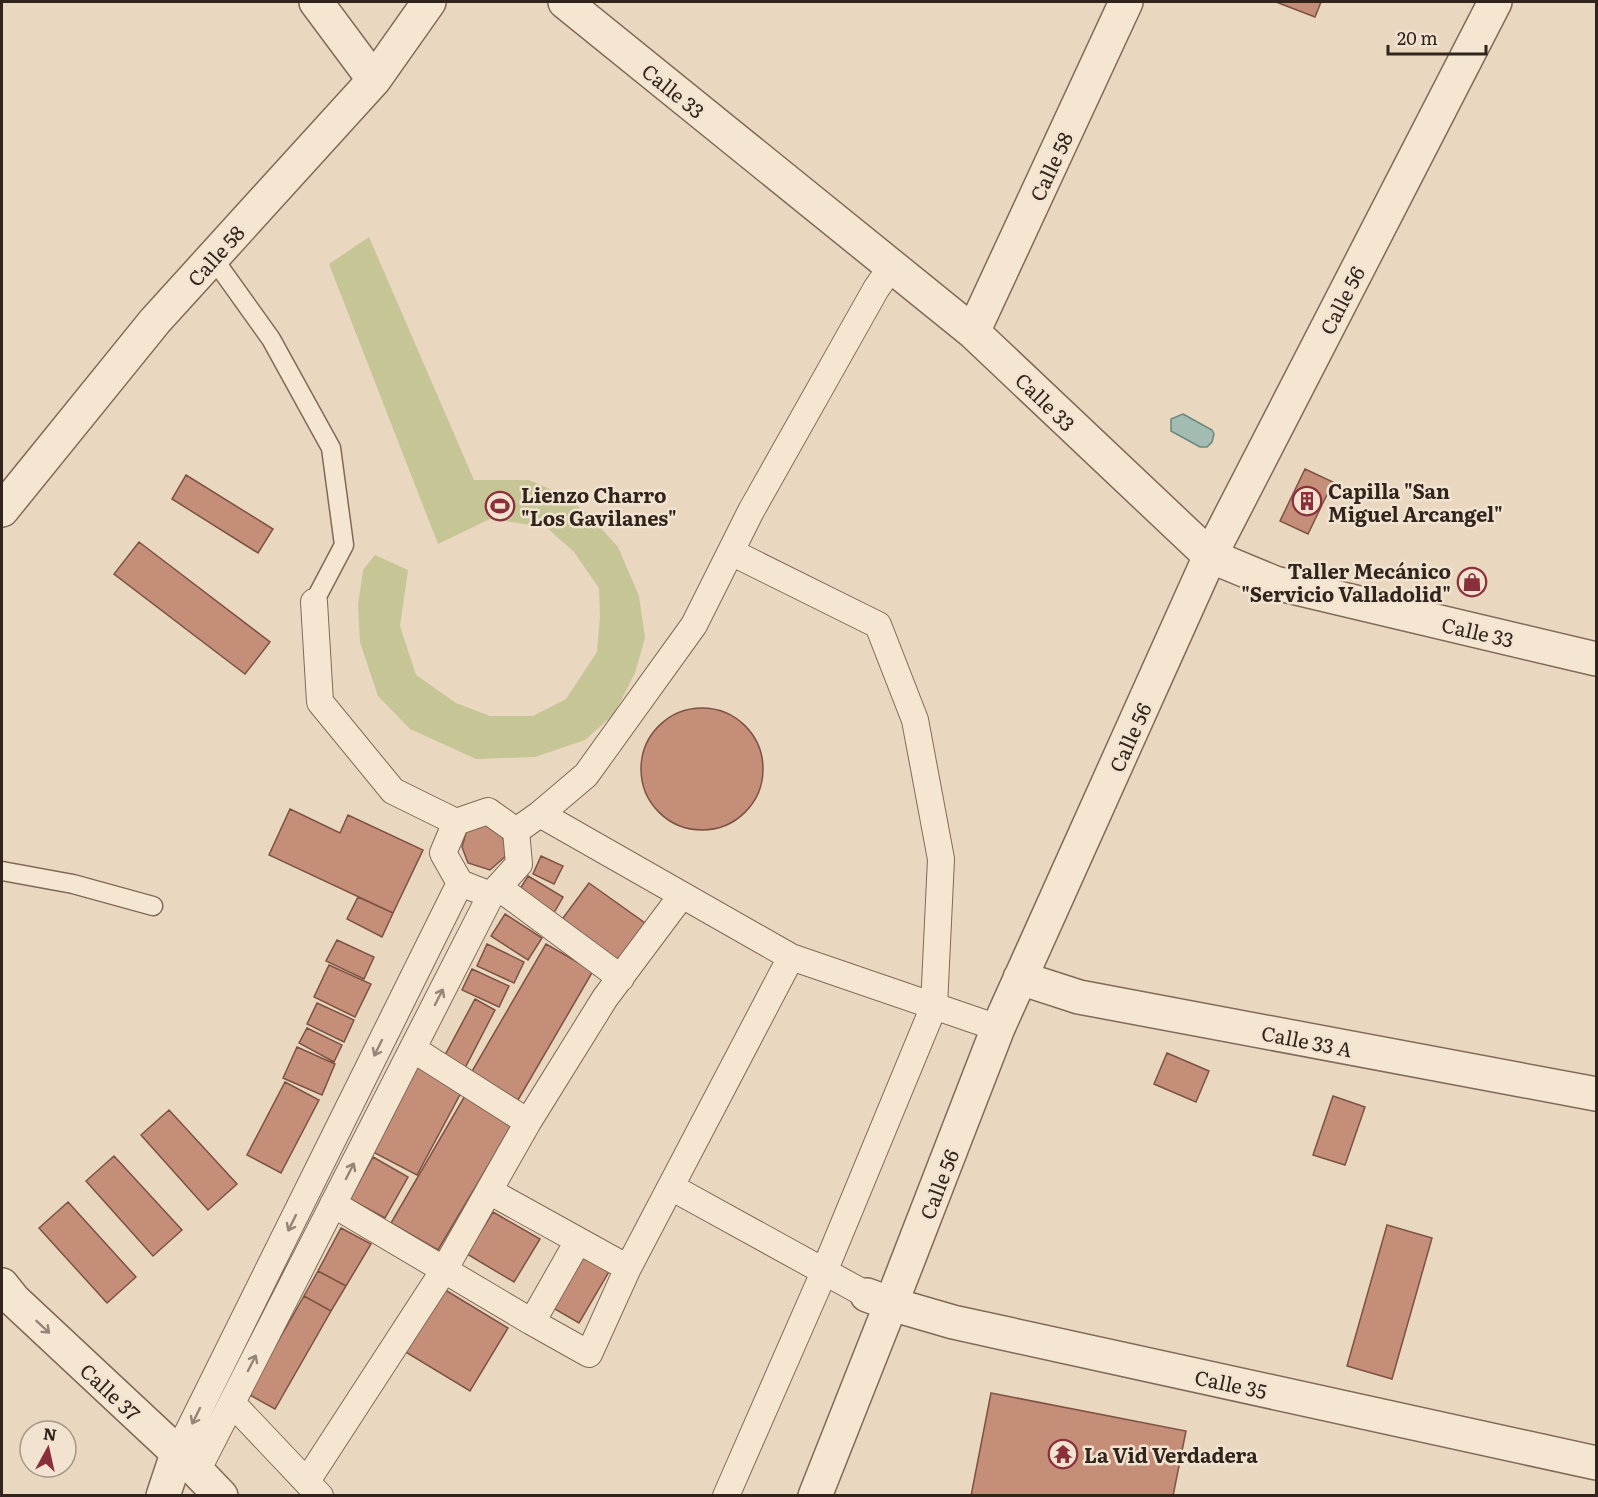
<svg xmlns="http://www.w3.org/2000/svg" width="1598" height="1497" font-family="Literata,serif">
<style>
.green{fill:#c6c595}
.water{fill:#a2bcb1;stroke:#6b887d;stroke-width:1.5}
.building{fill:#c48e79;stroke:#7d5242;stroke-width:1.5}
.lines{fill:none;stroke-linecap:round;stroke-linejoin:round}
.service-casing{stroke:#806959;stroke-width:21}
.pedestrian-casing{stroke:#806959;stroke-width:28}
.minor-casing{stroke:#806959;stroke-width:36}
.tertiary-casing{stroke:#806959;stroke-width:36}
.service{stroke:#f5e6d2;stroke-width:18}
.pedestrian{stroke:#f5e6d2;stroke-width:26}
.minor{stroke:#f5e6d2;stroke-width:33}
.tertiary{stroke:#f5e6d2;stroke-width:33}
.oneway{stroke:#938578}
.labels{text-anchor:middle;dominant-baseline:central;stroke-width:5;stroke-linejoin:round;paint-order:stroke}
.street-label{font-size:20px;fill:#31241d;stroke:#f1e3cf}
.poi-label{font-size:20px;font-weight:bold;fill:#31241d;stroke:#f1e3cf;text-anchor:start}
</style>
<rect width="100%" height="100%" fill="#e9d7c0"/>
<path class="green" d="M369,237L474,480H529L564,495L591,517L618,547L639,596L645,638L635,673L614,714L585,740L535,757L476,759L410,729L378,696L360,642L358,605L363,570L375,555L408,570L400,626L416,675L456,703L490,716H533L566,699L597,652L600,616L599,588L574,552L546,527L490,519L438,544L329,264Z"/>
<path class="water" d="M1183,414L1212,430L1214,434L1212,442L1207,447H1200L1171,431V419Z"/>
<path class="building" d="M1276,2H1321L1315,17Z
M1305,469L1333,482L1308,534L1280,521Z
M186,475L273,529L258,553L172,499Z
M139,542L270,642L245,674L114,574Z
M641 769a61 61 0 1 1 122 0a61 61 0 1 1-122 0Z
M290,809L340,833L348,815L423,850L393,913L269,855Z
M480,822L502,833L507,855L490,870L468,863L462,847L466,833Z
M541,856L563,866L554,884L533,874Z
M528,876L563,897L551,918L515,897Z
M589,883L645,923L617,962L560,922Z
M358,897L393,913L382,937L347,919Z
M505,914L542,938L528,960L491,936Z
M337,940L374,957L364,979L326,961Z
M487,944L524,962L514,983L477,966Z
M546,944L593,971L518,1100L471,1073Z
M329,965L371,984L355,1017L314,997Z
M472,969L509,986L499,1007L462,990Z
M475,999L495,1010L465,1068L444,1057Z
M317,1003L354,1020L344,1042L307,1024Z
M307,1028L342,1045L334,1062L299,1043Z
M297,1047L335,1064L322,1095L283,1078Z
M1167,1053L1209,1071L1196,1102L1154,1084Z
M418,1066L463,1089L417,1175L373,1152Z
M285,1082L319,1100L281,1173L247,1155Z
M466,1094L514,1122L438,1250L391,1223Z
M1333,1096L1365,1107L1345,1165L1313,1155Z
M169,1110L237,1184L208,1210L141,1135Z
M114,1156L182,1230L153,1256L86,1181Z
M373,1157L408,1177L385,1218L350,1199Z
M68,1202L136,1277L107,1303L39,1228Z
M493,1212L540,1239L514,1282L467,1254Z
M1387,1225L1432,1238L1392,1379L1347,1366Z
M341,1228L371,1244L346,1286L318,1271Z
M579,1252L610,1270L579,1323L548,1305Z
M318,1271L346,1286L331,1311L304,1296Z
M437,1285L508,1328L470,1391L399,1348Z
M304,1296L331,1311L275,1409L248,1394Z
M991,1393L1186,1431L1173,1496H971Z"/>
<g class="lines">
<g class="service-casing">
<path id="service" d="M213,258L271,339L331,448L344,545L314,602
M2,871L73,884L153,906"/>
</g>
<g class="pedestrian-casing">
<path id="pedestrian" d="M314,602L320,702L393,791L456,822L488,811L516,831L519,864L491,895L460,883L443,853L456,822
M540,814L791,957L998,1028
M516,831L540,814L586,775L694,625L751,511L876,289L892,266
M498,887L621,978
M413,1049L528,1122
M671,1187L867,1295
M489,1191L628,1268
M333,1204L532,1322L589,1354L628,1268L791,957
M532,1322L578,1241
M232,1403L320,1496
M177,1454L460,883
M197,1471L491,895
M307,1481L444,1270L528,1122L605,998L682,895
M726,1496L821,1279L934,1006L941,859L915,720L878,625L731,552"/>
</g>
<g class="minor-casing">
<path id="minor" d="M316,2L374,80
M565,2L973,332L1210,556L1275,583L1596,659
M973,332L1126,2
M2,510L155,321L374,80L429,2
M1020,978L1079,997L1596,1094
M867,1295L891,1304L953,1322L1596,1463
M163,1496L177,1454
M815,1496L891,1304L998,1028L1210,556L1495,2"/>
</g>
<g class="tertiary-casing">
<path id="tertiary" d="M2,1285L14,1300L197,1471L221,1496"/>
</g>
<use href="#service" class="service"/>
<use href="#pedestrian" class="pedestrian"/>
<use href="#minor" class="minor"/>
<use href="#tertiary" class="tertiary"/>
</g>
<defs><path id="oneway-shaft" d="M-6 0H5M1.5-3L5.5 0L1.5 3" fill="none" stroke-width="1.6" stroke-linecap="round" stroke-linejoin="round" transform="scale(1.5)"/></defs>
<g class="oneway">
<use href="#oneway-shaft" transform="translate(439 997) rotate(-63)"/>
<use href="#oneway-shaft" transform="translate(378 1048) rotate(116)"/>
<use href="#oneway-shaft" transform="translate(350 1171) rotate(-63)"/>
<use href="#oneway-shaft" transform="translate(292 1223) rotate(116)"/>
<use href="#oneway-shaft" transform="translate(43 1327) rotate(43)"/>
<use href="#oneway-shaft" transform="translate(252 1363) rotate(-63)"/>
<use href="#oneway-shaft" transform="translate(196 1416) rotate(116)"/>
</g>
<defs>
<g id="building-ring" transform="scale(1.5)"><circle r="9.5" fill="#f1e3cf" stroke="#8a2f3b" stroke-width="1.5"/><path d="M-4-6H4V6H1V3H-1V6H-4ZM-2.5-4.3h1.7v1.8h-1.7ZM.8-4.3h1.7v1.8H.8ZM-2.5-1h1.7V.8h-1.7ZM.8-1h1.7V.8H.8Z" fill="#8a2f3b"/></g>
<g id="stadium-ring" transform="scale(1.5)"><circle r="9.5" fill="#f1e3cf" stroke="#8a2f3b" stroke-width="1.5"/><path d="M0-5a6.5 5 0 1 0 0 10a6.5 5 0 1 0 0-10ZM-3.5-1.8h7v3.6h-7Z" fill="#8a2f3b"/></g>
<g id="shop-ring" transform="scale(1.5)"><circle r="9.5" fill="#f1e3cf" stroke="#8a2f3b" stroke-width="1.5"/><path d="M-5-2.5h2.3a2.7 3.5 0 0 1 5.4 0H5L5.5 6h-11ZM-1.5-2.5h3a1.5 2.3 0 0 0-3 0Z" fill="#8a2f3b"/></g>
<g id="temple-ring" transform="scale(1.5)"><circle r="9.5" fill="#f1e3cf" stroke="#8a2f3b" stroke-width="1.5"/><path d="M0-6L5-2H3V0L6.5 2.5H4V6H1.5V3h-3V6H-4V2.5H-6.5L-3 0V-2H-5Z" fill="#8a2f3b"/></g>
</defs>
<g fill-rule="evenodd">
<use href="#building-ring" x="1307" y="501"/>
<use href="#stadium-ring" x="500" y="506"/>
<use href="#shop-ring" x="1472" y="582"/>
<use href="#temple-ring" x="1063" y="1454"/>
</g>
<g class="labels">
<g class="street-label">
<text transform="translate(674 90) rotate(39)">Calle 33</text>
<text transform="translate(1050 166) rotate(-65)">Calle 58</text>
<text transform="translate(215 255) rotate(-48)">Calle 58</text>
<text transform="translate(1341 300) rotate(-63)">Calle 56</text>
<text transform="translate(1046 401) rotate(44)">Calle 33</text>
<text transform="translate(1478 631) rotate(13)">Calle 33</text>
<text transform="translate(1129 737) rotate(-66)">Calle 56</text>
<text transform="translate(1307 1040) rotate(11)">Calle 33 A</text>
<text transform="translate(938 1184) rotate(-69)">Calle 56</text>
<text transform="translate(1231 1383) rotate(12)">Calle 35</text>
<text transform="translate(111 1391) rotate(43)">Calle 37</text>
</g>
<g class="poi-label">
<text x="1328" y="490">Capilla "San<tspan x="1328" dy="23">Miguel Arcangel"</tspan></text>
<text x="521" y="494">Lienzo Charro<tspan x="521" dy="23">"Los Gavilanes"</tspan></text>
<text x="1451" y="570" text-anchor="end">Taller Mecánico<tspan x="1451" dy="23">"Servicio Valladolid"</tspan></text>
<text x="1084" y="1454">La Vid Verdadera</text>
</g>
</g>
<rect width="1598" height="1497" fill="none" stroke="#31241d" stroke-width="6"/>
<g transform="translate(48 1449) rotate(8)"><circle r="28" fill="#f1e3cf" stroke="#a49788" stroke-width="1.5"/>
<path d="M0-4.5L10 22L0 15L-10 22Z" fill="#8a2f3b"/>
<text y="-9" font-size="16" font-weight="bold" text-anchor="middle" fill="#31241d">N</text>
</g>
<path d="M1388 45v9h98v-9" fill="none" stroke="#31241d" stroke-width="3"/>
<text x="1397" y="45" font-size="18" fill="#31241d" stroke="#f1e3cf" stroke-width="4.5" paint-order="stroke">20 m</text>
</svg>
